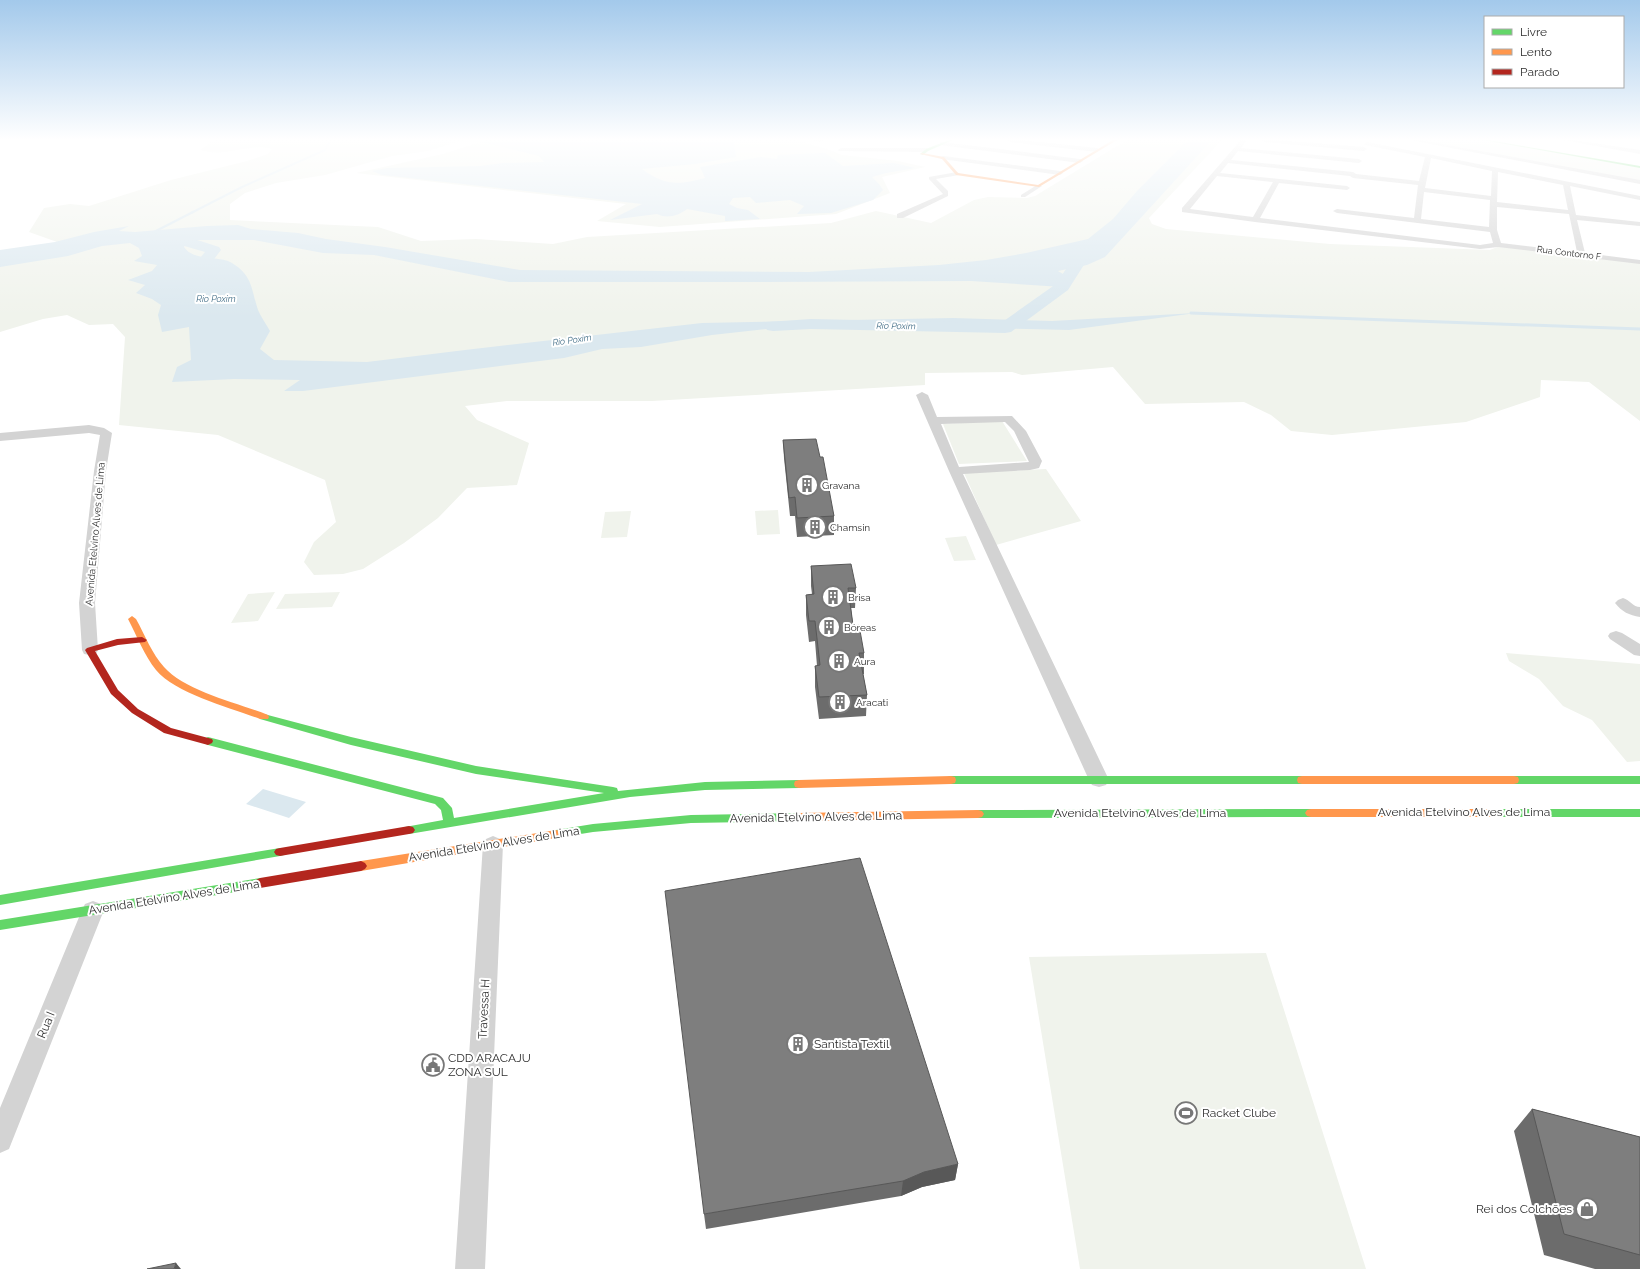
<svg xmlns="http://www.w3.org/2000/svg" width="1640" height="1269" font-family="Raleway,sans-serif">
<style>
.green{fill:#f0f3ec}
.water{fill:#dbe8ef}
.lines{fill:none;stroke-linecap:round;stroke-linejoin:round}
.stream-far2{stroke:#dbe8ef;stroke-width:2}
.stream-far1{stroke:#dbe8ef;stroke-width:2.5}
.stream{stroke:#dbe8ef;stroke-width:3}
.river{fill:#dbe8ef;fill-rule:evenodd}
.street{fill:#d3d3d3;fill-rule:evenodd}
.fast{fill:#63d668;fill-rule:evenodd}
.slow{fill:#ff974d;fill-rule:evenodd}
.jam{fill:#b3261e;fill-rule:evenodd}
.wall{fill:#6c6c6c}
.shaded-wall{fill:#585858}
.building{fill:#7e7e7e;stroke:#585858}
.labels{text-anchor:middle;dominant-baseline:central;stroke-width:4;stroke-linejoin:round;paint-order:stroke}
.far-street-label{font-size:9px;fill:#2e2e2e;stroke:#fff}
.far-water-label{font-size:9px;font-style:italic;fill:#446f88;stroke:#fff}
.poi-label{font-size:10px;fill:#2e2e2e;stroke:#fff;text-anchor:start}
.street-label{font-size:10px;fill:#2e2e2e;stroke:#fff}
.near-street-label{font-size:12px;fill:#2e2e2e;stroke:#fff}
.near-poi-label{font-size:12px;fill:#2e2e2e;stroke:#fff;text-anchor:start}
</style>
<rect width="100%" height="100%" fill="#fff"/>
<path class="green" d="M214,140H464L428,151L392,156L325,175L276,183L245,193L230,204V220L378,227L421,241L476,239L553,244L587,237L831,223L876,211L931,223L974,200L988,197L1027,198L1035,196L1127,140H1222L1149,218L1152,224L1166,229L1330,244L1490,250L1500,246L1640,263V421L1589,382L1541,380L1540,397L1466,422L1332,435L1291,431L1271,415L1244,402L1145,404L1113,367L1022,375L1012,372L925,373V385L652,401H507L465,406L477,420L529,443L517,485L467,488L438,518L404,543L363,569L343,574L314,575L304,562L314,542L336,522L325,480L218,435L119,425L125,337L113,324L89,325L67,315L43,319L0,332V253L60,243L29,232L44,208L70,204L89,206L171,180L247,161L268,154L272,149C257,145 240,150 225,152C217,153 208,152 200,150Z
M486,140H796L827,149L842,155L898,161L925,167L882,177L890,193L836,214L660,227L597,221L626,204L356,173L443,154Z
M1418,140H1482L1640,168V181Z
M1002,421L1027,461L959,464L943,424Z
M1046,469L1081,521L996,545L964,473Z
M778,510L780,534L757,535L755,511Z
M631,511L627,537L601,538L605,512Z
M966,536L976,560L954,561L945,538Z
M275,592L258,621L231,623L248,594Z
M340,592L332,607L276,609L285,594Z
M1506,653L1640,664V761L1627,762L1592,720L1563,706L1539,679L1509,661Z
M1266,953L1366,1269H1080L1029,957Z"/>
<path class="water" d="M517,140L576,142L587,140H715L734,142L736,157L695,164L642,169C665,186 678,185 705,178L700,167L761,157L777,159L778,155L825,153L843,166L894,163L915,168L886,173L872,177L879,184L883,190L873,200L831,213L797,214L804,206L790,200L756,203L750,197L733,198L729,204L737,208L748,210L760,219L725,221V216L687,209C678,216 667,219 657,214L610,220L642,204L382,175L372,171L387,168L480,166L503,163L544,162L539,156L482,142Z
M1188,140H1212L1105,257L1087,265L1058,271L1068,277L1062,287L971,281L766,282H509L374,255L323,253L254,240H187L184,247C194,262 220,255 232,263C253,276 251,289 258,310C261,317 266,324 270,331L260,349L274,360L367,362L465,350L702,323L953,318L1052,321L1196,313L1069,330L811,324L712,335L641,347L602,349L564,358L303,391H284L300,380L234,379L172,382L177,367L191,360L189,327L162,332L158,315L161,305L152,299L136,293L145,285L128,280L152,271L157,265L134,261L142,256L139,248L130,243L102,246L68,256L0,267V250L55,242L94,232L129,226L119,231L135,232L207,226L238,225L251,229L298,233L326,239L385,247L520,270L809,272L939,265L986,260L1026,253L1088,239L1113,219L1137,191Z
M263,789L306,802L289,818L246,804Z"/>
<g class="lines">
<path class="stream-far2" d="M191,213L242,187L325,150L331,140"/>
<path class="stream-far1" d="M152,233L193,212"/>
<path class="stream" d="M1191,313L1640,329"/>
<path class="river" d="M147,233L182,235L219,247L221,250L205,271L204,293L202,296L196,298L190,296L188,293L189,271L205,252L174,243L142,240L140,237L142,234Z
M1103,237L1108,238L1110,241L1087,260L1068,290L1011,332L1005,333L811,329L773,331L767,330L764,326L767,322L811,319L1001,323L1056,284L1076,254L1098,238Z"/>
<path class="street" d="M811,140H823L820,142Z
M1007,140H1022L1097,148L1100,150L1097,152L1010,142Z
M1111,140H1118L1115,142Z
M1241,140H1247L1241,148L1359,159L1362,161L1359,163L1238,151L1231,160L1353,172L1356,174L1419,181L1425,157L1365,145L1364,144L1367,142L1640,196V200L1570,186L1576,215L1640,222V226L1577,220L1585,253L1640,260V264L1498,247L1480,249L1255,222L1182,212V208ZM1431,158L1492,171L1491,196L1425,188ZM1228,163L1350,176L1353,178L1418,185L1414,218L1337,209L1333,211L1337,213L1490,232L1493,243L1480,245L1260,218L1279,183L1347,190L1350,188L1347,186L1220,173ZM1498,172L1563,185L1568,210L1497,202ZM1217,176L1273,182L1253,217L1190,209ZM1424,192L1490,200L1489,227L1421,219ZM1497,207L1569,214L1577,252L1501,243L1497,230Z
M1261,140H1279L1364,147L1367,149L1364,151L1264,142Z
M1410,140H1420L1640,180V184Z
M1563,140H1574L1640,150V154Z
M942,142L1080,159L1083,161L1080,163L940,145V143Z
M841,148H927L930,150L927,152L839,151L838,150Z
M943,156L1060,171L1063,173L1060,175L941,159V157Z
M957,172L960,174L959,175L936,179L948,191V196L903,218H897V214L943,194L929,179V177Z
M1037,185L1042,186L1025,197H1021V195Z
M922,392L928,395L937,417L1012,416L1026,431L1042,461L1039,468L1030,470L963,474L1109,780L1106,785L1099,787L1092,785L1089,780L949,471L916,395ZM1005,422L1014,431L1029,462L959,467L941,424Z
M89,425L104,428L112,433L106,471L95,603L98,650L96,654L90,655L84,654L82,650L79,603L94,471L100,435L89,433L0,441V433Z
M1623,598C1630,600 1633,607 1640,607V617C1629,615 1622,612 1615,603L1618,600Z
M1616,631L1622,633L1640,644V656L1634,655L1610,639L1608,636L1610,633Z
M493,836L500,839L503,844L485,1269H455L483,844L486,839Z
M93,901L101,904L104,910L9,1149L0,1153V1108L82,910L85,904Z"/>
<path class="fast" d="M949,140H953L928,151L923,155L920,154L926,149Z
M1483,140H1488L1640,166V168Z
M264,714L351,737L476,766L613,787L617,788L618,791L705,782L799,780L803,781L804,784L803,787L799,788L705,790L630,797L409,834L405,833L403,830L405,827L443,820L441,810L435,804L208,745L204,743L203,741L204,739L208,737L443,798L452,808L454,818L604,793L476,774L351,745L260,719L259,717L260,715Z
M951,776H1302L1306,777L1307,780L1306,783L1302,784H951L947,783L946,780L947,777Z
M1514,776H1640V784H1514L1510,783L1509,780L1510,777Z
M1311,809L1315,810L1317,813L1315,816L1311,817L978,818L974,817L972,814L974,811L978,810Z
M1494,809H1640V817H1494L1490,816L1488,813L1490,810Z
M798,813L802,814L804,817L802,820L798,821L691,823L593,832L556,838L552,837L550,834L552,831L556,830L593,824L691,815Z
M280,848L284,849L286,852L284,855L280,856L0,905V895Z
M260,878L264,880L266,883L264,886L260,888L0,930V920Z"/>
<path class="slow" d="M1113,140H1117L1039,187L956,175L942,159L920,154L922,153L944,157L958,173L1038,185Z
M132,616L136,619C145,635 152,654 164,667C185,691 238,703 268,715L269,717L268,719H260C231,708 176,694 156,670C144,655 137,636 128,619Z
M951,776L955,777L956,780L955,783L951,784L799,788L795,787L794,784L795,781L799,780Z
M1302,776H1514L1518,777L1519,780L1518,783L1514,784H1302L1298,783L1297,780L1298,777Z
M1311,809H1494L1498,810L1500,813L1498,816L1494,817H1311L1307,816L1305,813L1307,810Z
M978,810L982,811L984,814L982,817L978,818L798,821L794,820L792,817L794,814L798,813Z
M556,830L560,831L562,834L560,837L556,838L361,871L357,869L355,866L357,863L361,861Z"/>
<path class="jam" d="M142,637L147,640L145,642L118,645L95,651L118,690L138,709L171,728L212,739L213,741L212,743L208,745L164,733L132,713L111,694L85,650L87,648L117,639Z
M409,826L413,827L415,830L413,833L409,834L280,856L276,855L274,852L276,849L280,848Z
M361,861L365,863L367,866L365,869L361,871L260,888L256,886L254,883L256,880L260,878Z"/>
</g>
<path class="wall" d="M783,440L820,457L834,516V535L797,537L795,516H790L784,458Z
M811,566L856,588L855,608H851L853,625L864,653V674H863L867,695L866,716L819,719L815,687V666H817L815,641L809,642L806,615V595L812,594L811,586Z
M1532,1109L1640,1137V1269H1595L1544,1255L1514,1131Z
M958,1164L955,1180L922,1187L901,1196L706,1229L704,1214Z"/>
<path class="shaded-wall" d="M958,1164L955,1180L922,1187L901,1196L903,1181L924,1172Z
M176,1263L181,1269H174Z"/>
<path class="building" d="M816,439L820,457H823L834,516L797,518L795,497L789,498L783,440Z
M851,564L856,588H848L853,625H859L864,653H859L867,695L819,697L815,666L820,665L815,621H809L806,595L814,594L811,566Z
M860,858L958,1164L924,1172L903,1181L704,1214L665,891Z
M1532,1109L1640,1137V1255L1564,1234Z
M176,1263L174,1269H147Z"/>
<linearGradient id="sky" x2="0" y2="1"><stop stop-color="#a3c9eb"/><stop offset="0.44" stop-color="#fff"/><stop offset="1" stop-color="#fff" stop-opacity="0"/></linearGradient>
<rect width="1640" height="317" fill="url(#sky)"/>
<defs>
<g id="building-ring" transform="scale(1.15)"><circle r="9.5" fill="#fff" stroke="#777" stroke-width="1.5"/><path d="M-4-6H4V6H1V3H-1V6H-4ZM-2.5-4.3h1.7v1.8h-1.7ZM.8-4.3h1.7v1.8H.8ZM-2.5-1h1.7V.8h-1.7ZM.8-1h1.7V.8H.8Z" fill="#777"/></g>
<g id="civic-ring" transform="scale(1.15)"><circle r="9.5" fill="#fff" stroke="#777" stroke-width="1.5"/><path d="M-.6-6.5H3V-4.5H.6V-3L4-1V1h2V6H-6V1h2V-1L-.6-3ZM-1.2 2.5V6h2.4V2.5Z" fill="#777"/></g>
<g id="stadium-ring" transform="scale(1.15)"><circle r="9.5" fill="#fff" stroke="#777" stroke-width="1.5"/><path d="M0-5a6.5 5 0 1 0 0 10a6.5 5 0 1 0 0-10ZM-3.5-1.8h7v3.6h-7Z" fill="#777"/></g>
<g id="shop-ring" transform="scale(1.15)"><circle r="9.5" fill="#fff" stroke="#777" stroke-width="1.5"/><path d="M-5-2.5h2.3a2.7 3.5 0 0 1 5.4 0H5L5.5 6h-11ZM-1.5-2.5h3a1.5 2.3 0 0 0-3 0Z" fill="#777"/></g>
</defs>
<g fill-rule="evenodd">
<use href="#building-ring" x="807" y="485"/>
<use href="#building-ring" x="815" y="527"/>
<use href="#building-ring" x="833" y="597"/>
<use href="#building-ring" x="829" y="627"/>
<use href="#building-ring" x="839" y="661"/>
<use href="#building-ring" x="840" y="702"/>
<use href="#building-ring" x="798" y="1044"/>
<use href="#civic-ring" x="433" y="1065"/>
<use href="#stadium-ring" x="1186" y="1113"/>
<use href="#shop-ring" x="1587" y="1209"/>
</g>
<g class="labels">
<g class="far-street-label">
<text transform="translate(1569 253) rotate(7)">Rua Contorno F</text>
</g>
<g class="far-water-label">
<text x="216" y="299">Rio Poxim</text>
<text transform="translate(896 326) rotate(1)">Rio Poxim</text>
<text transform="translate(572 340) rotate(-8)">Rio Poxim</text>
</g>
<g class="poi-label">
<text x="822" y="485">Gravana</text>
<text x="830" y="527">Chamsin</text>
<text x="848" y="597">Brisa</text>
<text x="844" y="627">Bóreas</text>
<text x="854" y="661">Aura</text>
<text x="856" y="702">Aracati</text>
</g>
<g class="street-label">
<text transform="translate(95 534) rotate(-85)">Avenida Etelvino Alves de Lima</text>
</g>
<g class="near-street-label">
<text x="1464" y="812">Avenida Etelvino Alves de Lima</text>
<text x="1140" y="813">Avenida Etelvino Alves de Lima</text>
<text transform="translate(816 817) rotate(-1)">Avenida Etelvino Alves de Lima</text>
<text transform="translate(494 844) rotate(-9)">Avenida Etelvino Alves de Lima</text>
<text transform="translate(174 897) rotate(-9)">Avenida Etelvino Alves de Lima</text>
<text transform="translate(484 1009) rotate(-87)">Travessa H</text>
<text transform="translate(46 1025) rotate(-68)">Rua I</text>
</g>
<g class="near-poi-label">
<text x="814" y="1044">Santista Textil</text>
<text x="448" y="1058">CDD ARACAJU<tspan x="448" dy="14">ZONA SUL</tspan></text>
<text x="1202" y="1113">Racket Clube</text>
<text x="1572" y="1209" text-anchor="end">Rei dos Colchões</text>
</g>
</g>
<rect x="1484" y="16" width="140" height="72" fill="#ffffff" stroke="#ababab"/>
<rect x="1492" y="29" width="20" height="6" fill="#63d668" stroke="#ababab"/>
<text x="1520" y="36" font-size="12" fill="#2e2e2e">Livre</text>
<rect x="1492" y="49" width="20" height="6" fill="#ff974d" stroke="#ababab"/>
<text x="1520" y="56" font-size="12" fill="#2e2e2e">Lento</text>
<rect x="1492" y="69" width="20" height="6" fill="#b3261e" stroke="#ababab"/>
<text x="1520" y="76" font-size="12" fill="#2e2e2e">Parado</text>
</svg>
